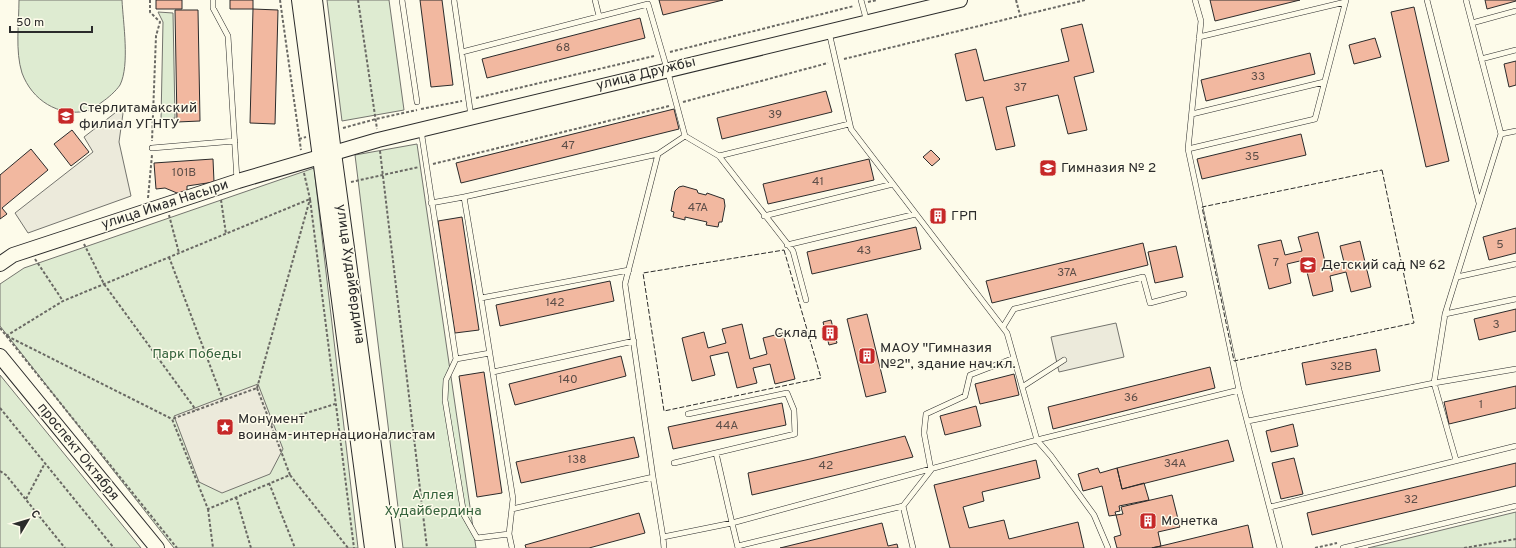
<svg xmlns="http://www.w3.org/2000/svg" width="1516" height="548" font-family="Overpass,sans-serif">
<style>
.green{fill:#deebd1;stroke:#74746e}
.parking{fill:#eceadb;stroke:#74746e}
.building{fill:#f2b8a0;stroke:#2b2b2b}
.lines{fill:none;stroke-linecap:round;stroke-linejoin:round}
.lane-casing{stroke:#2b2b2b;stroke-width:6}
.secondary-casing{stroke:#2b2b2b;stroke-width:16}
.primary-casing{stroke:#2b2b2b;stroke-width:18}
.path{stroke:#6a6964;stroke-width:2;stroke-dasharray:3 2;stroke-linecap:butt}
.lane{stroke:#fdfbea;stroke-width:5}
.secondary{stroke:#fdfbea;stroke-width:14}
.primary{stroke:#fdfbea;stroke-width:16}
.fence{stroke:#2b2b2b;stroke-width:1;stroke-dasharray:5 2;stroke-linecap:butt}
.labels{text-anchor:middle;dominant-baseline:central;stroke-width:3;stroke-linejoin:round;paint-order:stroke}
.number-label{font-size:12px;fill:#5d4e48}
.street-label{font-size:14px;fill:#2b2b2b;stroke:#fdfbea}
.poi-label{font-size:14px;fill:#2b2b2b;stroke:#fdfbea;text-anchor:start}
.park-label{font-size:14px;fill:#34623c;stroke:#fdfbea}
</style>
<rect width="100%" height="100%" fill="#fdfbea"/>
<path class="green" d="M19,0H122C123,22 130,65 120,85C116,91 108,98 102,102C98,105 92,110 87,111C58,117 32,100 22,73C15,51 19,23 19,0Z
M327,0H389L404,110L342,121Z
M158,12L173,13L175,118L161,120L163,22Z
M417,144L476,548H403L355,155Z
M314,168L358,548H174L0,326V284L24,268Z
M0,375L141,548H0Z
M1516,512V548H1368Z"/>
<path class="parking" d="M124,106L119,142L131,196L28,233L15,213L93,152L84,137Z
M1116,323L1124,357L1059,372L1051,337Z
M258,384L283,449L270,474L222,493L199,482L174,416Z"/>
<path class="building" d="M156,0H182V9H156Z
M230,0H253V9H230Z
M420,0H442L453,85L431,87Z
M659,0H723L663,15Z
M1210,0H1300L1215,21Z
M1485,0H1516V1L1487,9Z
M1414,7L1449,161L1426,167L1391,12Z
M253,9L278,10L275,124L250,123Z
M175,10H198L200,121L177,122Z
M640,18L645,38L487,78L482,59Z
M1082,24L1094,72L1074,77L1087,130L1068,134L1058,95L1006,107L1015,146L996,150L983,97L966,101L955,54L976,49L984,81L1069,61L1061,29Z
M1375,38L1381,57L1354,64L1349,45Z
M1310,53L1315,74L1206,101L1201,80Z
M1516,61V85L1509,87L1504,64Z
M826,91L832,112L722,139L717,118Z
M674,109L679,129L461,183L456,163Z
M72,130L89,152L71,166L54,144Z
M1301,134L1306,155L1202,179L1197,159Z
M31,149L48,170L2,208L7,214L0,219V175Z
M931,150L940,159L932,166L923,157Z
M213,159L214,182L187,186V192L177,193L165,188L156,189L154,163Z
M869,159L874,180L768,204L763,184Z
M683,186L697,190L698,193L706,195L707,193L724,199L725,206L722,222H719L718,227L706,225L707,222L685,217V220L673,217L674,212L671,211L675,191L679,187Z
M938,211L943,218L938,222L933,215Z
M462,217L479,330L455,333L438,221Z
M916,227L921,249L812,274L807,252Z
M1516,228V253L1489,260L1483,237Z
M1318,232L1326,266L1344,262L1340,246L1360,241L1371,287L1351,292L1346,272L1330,276L1333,291L1313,296L1304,260L1287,264L1291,283L1269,289L1258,245L1281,240L1285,255L1302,251L1298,237Z
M1143,243L1148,265L992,303L986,281Z
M1176,246L1183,277L1155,283L1148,252Z
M610,281L614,301L500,326L496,305Z
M1516,309V331L1479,340L1474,319Z
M867,314L886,392L866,397L847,319Z
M831,320L837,343L829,345L823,322Z
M742,324L750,359L767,354L763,338L783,333L795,379L775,384L770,364L753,368L757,383L737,388L728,352L710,356L715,375L692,381L682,338L704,332L708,348L726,343L722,329Z
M1376,349L1380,371L1306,385L1302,363Z
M621,356L626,376L515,405L509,384Z
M1210,367L1215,388L1053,429L1048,407Z
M484,372L502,493L477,497L459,376Z
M1014,374L1019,395L980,404L975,384Z
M1516,386V408L1449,424L1444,402Z
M782,403L786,425L673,449L668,427Z
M976,406L981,426L945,435L940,416Z
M1293,424L1298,446L1271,452L1266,431Z
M905,436L913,457L752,495L748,473L810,459Z
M634,437L639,457L521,483L516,462Z
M1228,440L1234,461L1122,489L1117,468Z
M1294,458L1303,494L1281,499L1272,463Z
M1036,460L1040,478L982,492L984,501L963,507L969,528L1004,520L1009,539L1078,522L1084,548H950L934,485Z
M1516,463V486L1312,535L1307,513Z
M1098,468L1100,473L1117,468L1122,489L1144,483L1149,500L1119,506L1120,511L1115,512L1116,515L1109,516L1102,486L1083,491L1078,474Z
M1172,495L1180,527L1158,532L1161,546L1151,548H1117L1114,537L1121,535L1116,515L1123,514L1121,507Z
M639,513L645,533L589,548H526L525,545Z
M882,523L888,546L897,544L898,548H780Z
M1248,525L1253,548H1152L1161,546Z"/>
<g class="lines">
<g class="lane-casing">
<path id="lane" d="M213,0V8L228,36L237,180
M402,0L417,102
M454,0L471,116
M595,0L599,16
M861,0L867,22
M1195,0L1201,21L1188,149L1239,390L1280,548
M1427,0L1479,203
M1466,0L1501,134
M1472,23L1516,11
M829,32L851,129L1007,333L1037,440L1051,456L1094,515L1108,548
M1199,37L1345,2
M462,52L648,4L667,69L685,136L658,154L625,284L653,477L512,509
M1481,59L1516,50
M1192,114L1324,82
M421,130L456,359L446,380L445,400L464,515L477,538L509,534
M685,136L719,156L793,251L806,300
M152,148L235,141
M1188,149L1315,119L1346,0
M719,156L849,124
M464,197L658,154
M431,203L464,197L481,298
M764,216L893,184
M787,245L916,214
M1457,277L1516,264
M1445,314L1516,299
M1003,327L1014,309L1143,277L1150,303L1184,294
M456,359L490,353
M493,372L634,341
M1022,387L1064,360
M1248,421L1434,383L1516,369
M716,453L732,523L1037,440L1239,390
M1456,460L1434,383L1445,314L1501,134L1516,131
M674,463L795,434L794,410L787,393L688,414
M653,477L663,537L732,523L738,548
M1270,507L1516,446
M663,537L664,548
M738,546L903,506
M512,548L509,534L513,499L481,298L629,270
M913,548L903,506L931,470L924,433L926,414L965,396L970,375L1014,358
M1343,548L1516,506"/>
</g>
<g class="secondary-casing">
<path id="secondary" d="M0,264L13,255L238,181L378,140L960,0
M0,356L157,548"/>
</g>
<g class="primary-casing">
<path id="primary" d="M300,0L373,548
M314,0L333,153L387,548"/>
</g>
<path class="path" d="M150,0V12L160,22L156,36L152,141
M280,0L301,150
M358,0L377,129
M1016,0L1020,15
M868,2L877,0
M670,52L854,6
M844,59L1085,0
M476,98L654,56
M683,102L828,63
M421,109L462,101
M343,128L376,119L417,110
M299,139L306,137
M380,151L427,548
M433,164L669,106
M351,182L419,167
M148,198L152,155
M221,200L226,234
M169,215L179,253
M84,244L104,284L196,410
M169,257L223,400
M35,259L63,301
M0,328L177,548
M6,336L63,301L310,199L354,548
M7,336L172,419
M257,388L290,475L208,509L172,419Z
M257,388L310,199L304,173
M0,408L114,548
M271,424L335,404
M0,471L6,475L65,548
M290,475L348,548
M269,483L295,548
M236,497L251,548
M26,499L45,463
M208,509L213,548
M1315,548L1337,543
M1464,548L1516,539"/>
<use href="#lane" class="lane"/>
<use href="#secondary" class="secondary"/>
<use href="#primary" class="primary"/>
<path class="fence" d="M1382,170L1414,323L1234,361L1202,207Z
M784,250L821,378L664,411L643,273Z"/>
</g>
<defs>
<g id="university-square" transform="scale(0.9)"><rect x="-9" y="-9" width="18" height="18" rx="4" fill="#c62828" stroke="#fdfbea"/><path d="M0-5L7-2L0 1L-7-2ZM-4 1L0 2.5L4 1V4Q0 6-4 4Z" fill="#fff"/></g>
<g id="school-square" transform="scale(0.9)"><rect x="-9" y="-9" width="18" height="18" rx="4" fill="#c62828" stroke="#fdfbea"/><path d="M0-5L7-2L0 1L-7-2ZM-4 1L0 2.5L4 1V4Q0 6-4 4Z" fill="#fff"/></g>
<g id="building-square" transform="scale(0.9)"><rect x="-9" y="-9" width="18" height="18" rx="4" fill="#c62828" stroke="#fdfbea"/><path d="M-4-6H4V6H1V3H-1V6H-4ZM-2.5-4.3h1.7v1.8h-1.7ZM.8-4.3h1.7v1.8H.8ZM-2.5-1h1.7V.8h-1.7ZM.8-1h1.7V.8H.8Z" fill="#fff"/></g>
<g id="sight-square" transform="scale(0.9)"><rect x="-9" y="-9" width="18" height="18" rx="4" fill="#c62828" stroke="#fdfbea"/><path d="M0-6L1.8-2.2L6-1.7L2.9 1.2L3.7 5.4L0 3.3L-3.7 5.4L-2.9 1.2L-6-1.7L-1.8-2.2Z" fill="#fff"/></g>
</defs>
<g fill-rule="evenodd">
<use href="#university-square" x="66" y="116"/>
<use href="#school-square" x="1048" y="168"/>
<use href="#building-square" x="938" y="216"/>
<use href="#school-square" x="1308" y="265"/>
<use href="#building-square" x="830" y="333"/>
<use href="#building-square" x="867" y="356"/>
<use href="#sight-square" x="225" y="427"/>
<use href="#building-square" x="1148" y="521"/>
</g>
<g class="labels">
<g class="number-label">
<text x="563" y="48">68</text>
<text x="1258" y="77">33</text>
<text x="1020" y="88">37</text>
<text x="775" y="115">39</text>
<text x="568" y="146">47</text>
<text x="1252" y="157">35</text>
<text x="184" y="173">101В</text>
<text x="818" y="182">41</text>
<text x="698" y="208">47А</text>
<text x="1500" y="245">5</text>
<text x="864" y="251">43</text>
<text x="1276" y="263">7</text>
<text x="1067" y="273">37А</text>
<text x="555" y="303">142</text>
<text x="1496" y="325">3</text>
<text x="1341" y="367">32В</text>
<text x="568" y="380">140</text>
<text x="1131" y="398">36</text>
<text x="1481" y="405">1</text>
<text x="727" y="426">44А</text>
<text x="577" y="460">138</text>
<text x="1175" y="464">34А</text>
<text x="826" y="466">42</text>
<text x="1411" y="500">32</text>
</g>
<g class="street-label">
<text transform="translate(646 74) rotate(-14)">улица Дружбы</text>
<text transform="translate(165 205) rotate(-18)">улица Имая Насыри</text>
<text transform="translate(350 274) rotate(82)">улица Худайбердина</text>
<text transform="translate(78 452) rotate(51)">проспект Октября</text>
</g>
<g class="poi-label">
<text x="79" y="108">Стерлитамакский<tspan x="79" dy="16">филиал УГНТУ</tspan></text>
<text x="1061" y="168">Гимназия № 2</text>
<text x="951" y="216">ГРП</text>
<text x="1321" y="265">Детский сад № 62</text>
<text x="817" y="333" text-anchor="end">Склад</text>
<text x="880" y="348">МАОУ "Гимназия<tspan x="880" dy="16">№2", здание нач.кл.</tspan></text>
<text x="238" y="419">Монумент<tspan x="238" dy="16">воинам-интернационалистам</tspan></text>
<text x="1161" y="521">Монетка</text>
</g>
<g class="park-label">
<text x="197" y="354">Парк Победы</text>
<text x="433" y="495">Аллея<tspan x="433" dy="16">Худайбердина</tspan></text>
</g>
</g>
<g transform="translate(28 520) rotate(52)" stroke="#fdfbea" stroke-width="3" paint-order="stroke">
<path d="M0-3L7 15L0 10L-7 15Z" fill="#2b2b2b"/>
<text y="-6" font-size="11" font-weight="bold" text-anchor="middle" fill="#2b2b2b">С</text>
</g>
<path d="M10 26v6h82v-6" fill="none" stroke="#2b2b2b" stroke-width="2"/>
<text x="16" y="26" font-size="12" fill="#2b2b2b" stroke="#fdfbea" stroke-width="3" paint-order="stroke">50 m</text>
</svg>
